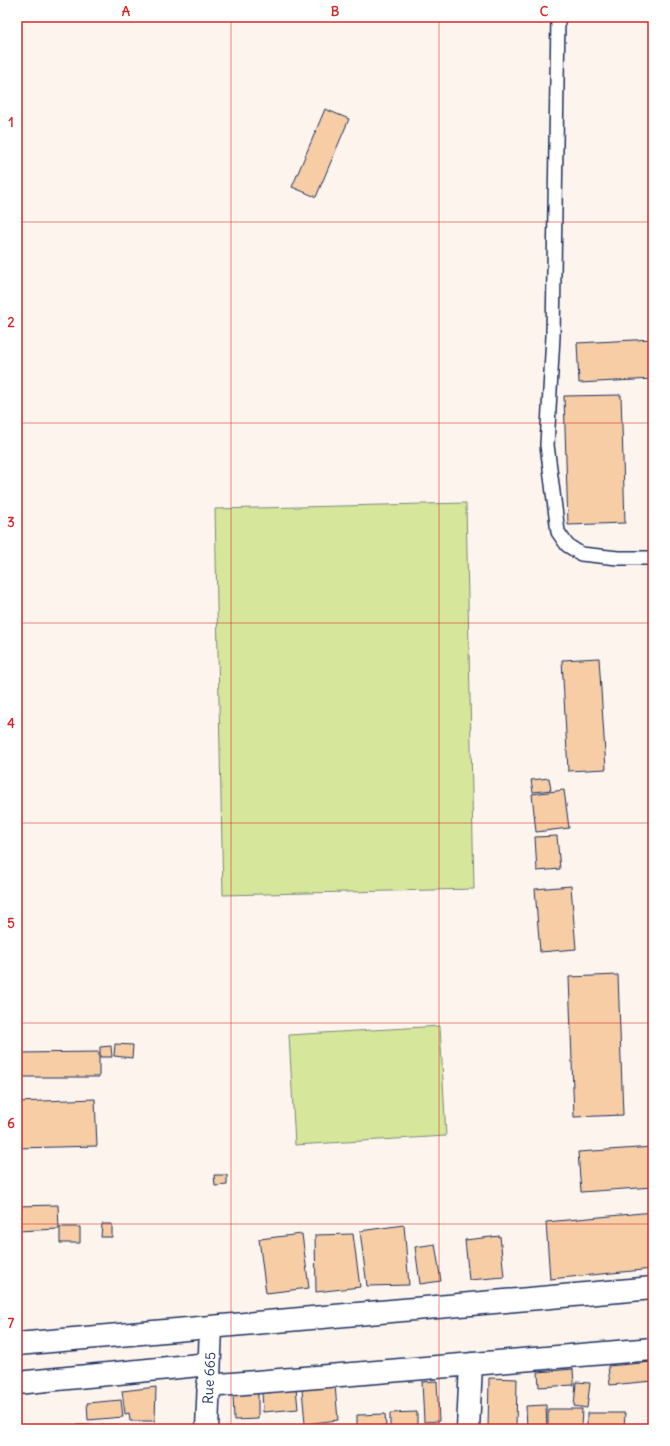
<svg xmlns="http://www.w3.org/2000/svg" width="670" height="1446" font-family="Delius,sans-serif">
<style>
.green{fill:#d6e69a;stroke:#788a7c}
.building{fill:#f6cda5;stroke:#1b2f5e}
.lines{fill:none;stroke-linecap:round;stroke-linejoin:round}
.lane-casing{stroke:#1b2f5e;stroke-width:16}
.street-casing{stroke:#1b2f5e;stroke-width:25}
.lane{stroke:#fff;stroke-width:13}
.street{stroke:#fff;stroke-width:22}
.grid{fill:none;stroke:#d62828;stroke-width:1;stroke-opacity:0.55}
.labels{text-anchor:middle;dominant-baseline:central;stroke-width:4;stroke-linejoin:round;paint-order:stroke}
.street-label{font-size:14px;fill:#1b2f5e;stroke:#fff}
.neatline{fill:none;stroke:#d62828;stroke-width:1.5}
.grid-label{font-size:13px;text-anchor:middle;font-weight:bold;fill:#d62828}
</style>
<rect width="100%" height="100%" fill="#fdf5ed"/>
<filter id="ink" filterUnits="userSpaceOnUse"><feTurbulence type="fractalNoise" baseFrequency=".025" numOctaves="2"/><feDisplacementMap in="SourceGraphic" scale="8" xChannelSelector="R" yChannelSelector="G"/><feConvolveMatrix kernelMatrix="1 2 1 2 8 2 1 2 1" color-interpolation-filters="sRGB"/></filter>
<g filter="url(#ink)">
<path class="green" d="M466,503L474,889L223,895L215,509Z
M440,1026L446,1136L295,1145L289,1035Z"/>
<path class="building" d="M325,109L349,119L316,197L292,187Z
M653,339V379L579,383L577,343Z
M621,395L625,523L568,525L564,396Z
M599,658L606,769L568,771L562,660Z
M549,778L551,790L533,792L531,780Z
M564,790L569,828L536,832L532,794Z
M557,836L560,869L537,871L535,837Z
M571,886L576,949L540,952L535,889Z
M618,975L623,1115L574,1117L569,977Z
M115,1044L133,1045L132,1058L114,1056Z
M111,1046L112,1057H100V1047Z
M99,1052V1077H17V1053Z
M95,1099L97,1146L17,1148V1102Z
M653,1147V1187L581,1192L578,1152Z
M214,1175H227V1185L215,1186Z
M58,1205L59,1229L17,1231V1206Z
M653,1212V1269L550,1279L546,1222Z
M102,1224H112V1237H101Z
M404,1225L409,1285L367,1286L360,1231Z
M60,1227H80V1243H60Z
M302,1234L309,1288L266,1293L259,1239Z
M353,1234L360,1287L316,1292L315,1235Z
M500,1236L504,1277L469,1280L465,1240Z
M435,1244L441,1281L420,1284L415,1247Z
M653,1362V1381L610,1385L608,1366Z
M573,1369L574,1385L539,1387L538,1372Z
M489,1378L517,1379L516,1429H488Z
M437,1381L439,1421L424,1422L422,1382Z
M576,1382L590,1383L587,1408L574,1406Z
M335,1385L338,1420L305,1424L302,1389Z
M156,1387L155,1421H130L129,1413L125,1414L122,1391Z
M296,1388L298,1409L263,1412L262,1391Z
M258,1391V1419L234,1420L233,1392Z
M121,1400L123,1417L88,1420L87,1403Z
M546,1405L547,1429H527L526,1406Z
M548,1409H582L581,1429H548Z
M417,1412V1426L390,1427V1413Z
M587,1413H625L624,1429H587Z
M385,1414L386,1426L357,1428V1415Z
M76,1425H119V1429H76Z"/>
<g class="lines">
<g class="lane-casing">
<path id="lane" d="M558,17L553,336L547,445L558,532L567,545L581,554L618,558H653"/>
</g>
<g class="street-casing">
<path id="street" d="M17,1344L653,1288
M17,1383L209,1364
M208,1386L653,1349
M207,1429L211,1327
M468,1429L471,1364"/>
</g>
<use href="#lane" class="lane"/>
<use href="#street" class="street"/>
</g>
</g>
<path class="grid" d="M231,17V1429M439,17V1429M17,222H653M17,423H653M17,623H653M17,823H653M17,1023H653M17,1224H653"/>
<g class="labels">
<g class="street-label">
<text transform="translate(209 1378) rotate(-87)">Rue 665</text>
</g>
</g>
<rect width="670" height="1446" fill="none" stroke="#fff" stroke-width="44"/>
<rect x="22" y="22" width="626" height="1402" class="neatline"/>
<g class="grid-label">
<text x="126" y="16">A</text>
<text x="335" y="16">B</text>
<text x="544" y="16">C</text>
<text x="11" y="127">1</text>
<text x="11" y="327">2</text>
<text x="11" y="527">3</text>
<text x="11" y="728">4</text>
<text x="11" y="928">5</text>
<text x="11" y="1128">6</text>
<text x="11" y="1328">7</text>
</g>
</svg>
